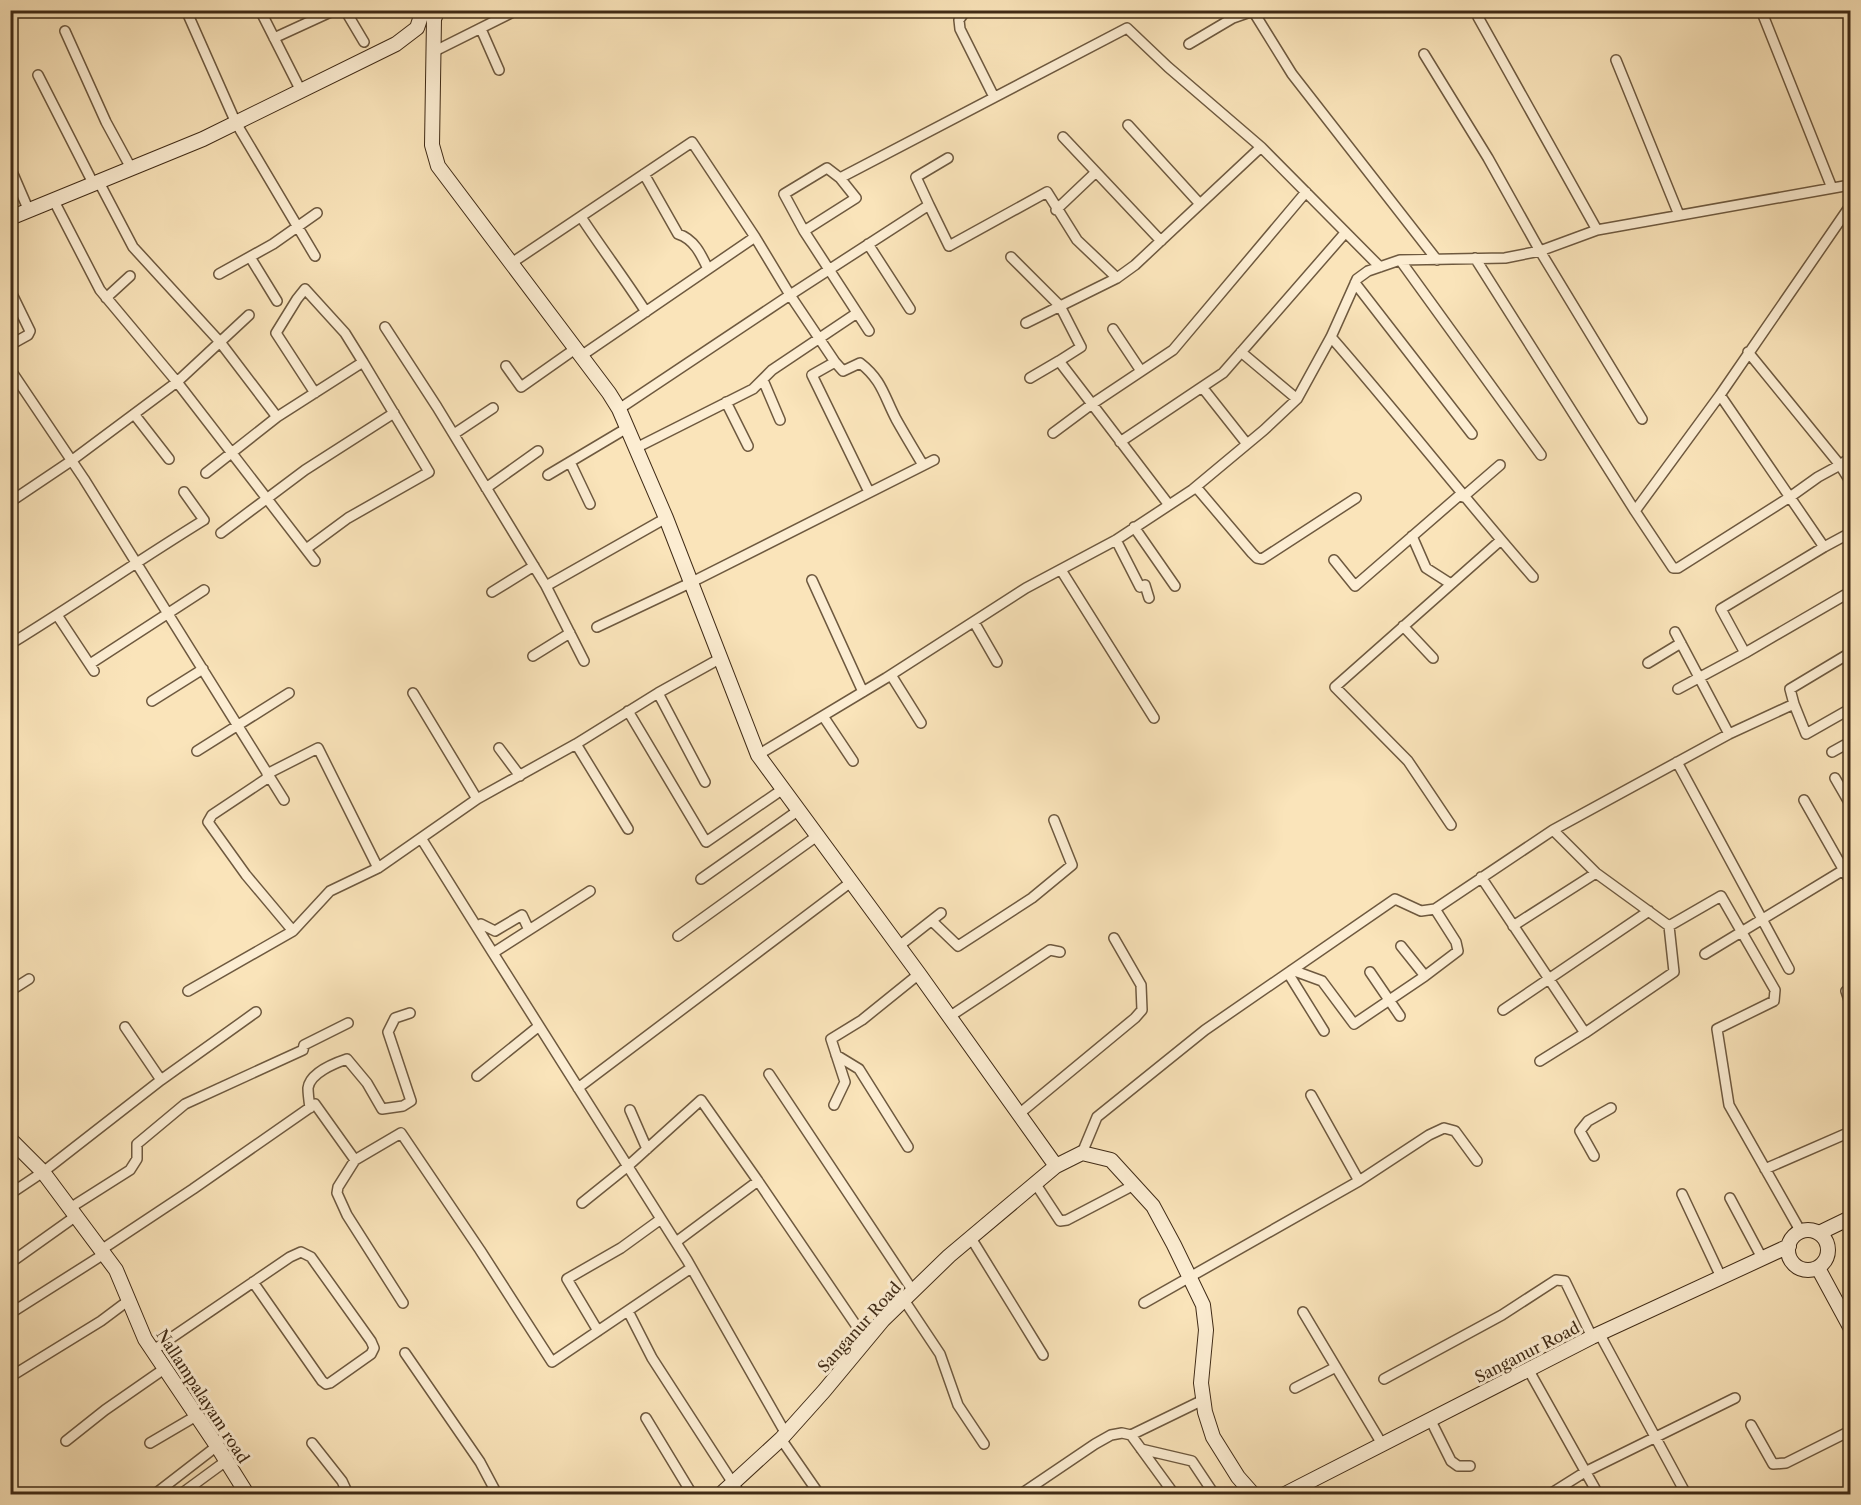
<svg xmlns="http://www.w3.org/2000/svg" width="1861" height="1505" font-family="'Libre Caslon Text',serif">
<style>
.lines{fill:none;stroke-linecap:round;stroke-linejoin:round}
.street-casing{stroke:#6e593f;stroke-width:12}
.secondary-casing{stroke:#402b16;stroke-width:16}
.street{stroke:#fcedd2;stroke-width:9}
.secondary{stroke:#fcedd2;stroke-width:14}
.labels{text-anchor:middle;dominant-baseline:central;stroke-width:6;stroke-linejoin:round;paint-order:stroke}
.street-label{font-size:16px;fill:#402b16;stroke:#fcedd2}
</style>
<rect width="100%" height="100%" fill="#fae4ba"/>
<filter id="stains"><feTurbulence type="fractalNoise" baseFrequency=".00333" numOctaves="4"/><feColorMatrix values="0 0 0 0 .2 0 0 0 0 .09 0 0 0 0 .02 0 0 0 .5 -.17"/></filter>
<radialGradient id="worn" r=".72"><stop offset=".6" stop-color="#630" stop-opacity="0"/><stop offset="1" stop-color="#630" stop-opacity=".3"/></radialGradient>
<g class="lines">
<g class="street-casing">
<path id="street" d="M186,10L236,123L315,256
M260,10L301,91
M345,10L364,42
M966,10L959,20L960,29L994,97
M1229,10L1233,18L1253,11L1292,74L1437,260
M1761,10L1832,188
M1478,17L1597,230
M481,29L499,70
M65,31L106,122L131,168
M274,38L335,10
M1189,44L1233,18
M433,52L517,10
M1424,54L1488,158L1540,251L1642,419
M1616,60L1679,215
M38,75L93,183L98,182L101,186L133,247L220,342L277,417
M1128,125L1200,204
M1063,137L1096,172
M10,167L29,211
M644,174L678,234C694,239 701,254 708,269
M840,178L1127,28L1168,67L1261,147L1380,267
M54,201L100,290L177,382L249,315
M929,205L916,177L948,158
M1850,206L1720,395L1635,511L1673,568H1678L1790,497L1818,477L1840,465L1850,481
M1056,210L1096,172L1161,241
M581,217C602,249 625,279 646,312
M804,231L856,198L840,178L827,168L784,194L804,231L869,331
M868,244L910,309
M250,257L277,301
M1011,257L1060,306L1081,347L1059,361L1092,404L1173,350L1306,192
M1475,258L1635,511
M1400,260L1541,455
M510,264L692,142L755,237L790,295L619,409
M219,274L273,244L317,213
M1355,283L1472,434
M10,290L30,331L28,335L10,345
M106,298L130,276
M1026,323L1117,278
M385,327L437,407L546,586
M1113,329L1141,371
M1331,337C1400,416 1464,498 1533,577
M1241,352L1297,399
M1748,352L1840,465L1850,458
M581,356L755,237
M835,362L843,371L860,363C882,380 884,396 896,419C905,435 914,450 923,465
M506,366L521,387L575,349
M10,369L84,479L284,800
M1030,378L1059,361
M763,380L780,420
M315,393L276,333L297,299L305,289L345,333L363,362
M1720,395L1824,547
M726,402L748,446
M134,414L169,459
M1053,433L1092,404L1169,505
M454,434L493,408
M1120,442L1202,387
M1247,444L1202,387L1223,373L1345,233
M636,448L753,389L772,370L857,313
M570,462L590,504
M206,473L277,417L363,362L429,472L348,518L306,549
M548,475L627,428
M1196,487L1252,553L1257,558L1262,559L1356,498
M486,488L538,451
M869,492L812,375L835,362L790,295L929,205L949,246L1047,192L1077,240L1117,278L1135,265L1261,147
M1463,497L1500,465
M10,502L71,461L177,382L315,561
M1134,527L1175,586
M221,533L305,470L394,413
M1412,536L1426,568L1451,584
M1116,540L1140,587L1145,585L1149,598
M1334,560L1355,586L1461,494
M1061,570L1154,718
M812,580L863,692
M492,592L534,566
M57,615L94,671
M974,622L997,662
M1403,626L1433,658
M597,627L690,583L934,460
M1675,632L1729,734
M10,641L12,643C77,603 139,560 204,520L184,492
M1745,653L1721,609L1824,547L1850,533
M533,656L570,633
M584,661L546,586L666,518
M1648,663L1681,643
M90,664L204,590
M891,675L921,723
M1678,689L1745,653L1850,592
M413,693L477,799
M658,693L705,782
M152,701L203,669
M1794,704L1806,734L1850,709
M628,711L706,842L783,789
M823,716L853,761
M576,744L628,829
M499,748L520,776
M197,751L289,693
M1832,752L1850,742
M758,755L886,678L1026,588L1116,540L1192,490L1264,430L1297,399L1331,337L1357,279L1368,271L1400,260L1505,258L1540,251L1597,230L1850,185
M1677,762L1789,969
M267,774L318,748L378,868L477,799L576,744L658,693L721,658
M269,777L212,815L208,822L246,875L293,931
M1835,778L1850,804
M1804,800L1850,881
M1451,825L1408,761L1335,687L1501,540
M1553,830L1596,873L1669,926L1721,896L1775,990L1774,1001L1717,1029L1729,1105L1801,1232
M421,838L493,953
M1481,877L1585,1033L1674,972L1669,926
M701,879L799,810
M590,891L493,953L687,1260L786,1434
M932,921L958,946L1032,898L1072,865L1054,820
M481,924L495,931L522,915L529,930
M1513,926L1596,873
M678,936L817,836
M899,946L941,913
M1705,954L1850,866
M1292,970L1322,981L1354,1024L1425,976L1401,946
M1370,972L1400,1016
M1288,973L1324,1031
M1425,976L1458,951L1456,942L1435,909
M10,991L29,979
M188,991L293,931L330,891L378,868
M1846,991L1850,1003
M1503,1010L1649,911
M949,1017L1050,950L1060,952
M836,1055L859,1069L908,1147
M1540,1061L1585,1033
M769,1074L913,1291
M477,1076L539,1026
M161,1080L256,1012
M578,1088L851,882
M834,1105L845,1082L831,1039L862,1020L919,974
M310,1108C309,1101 308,1094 308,1088C310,1073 335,1063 347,1059L367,1083L382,1109L403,1106L411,1101L388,1032L395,1018L410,1013
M630,1110L647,1149
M1019,1114L1135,1018L1142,1010L1141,985L1114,938
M1082,1153L1097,1117L1205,1030L1395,899L1421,911L1435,909L1553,830L1729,734L1794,704L1790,689L1850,653
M1594,1156L1580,1131L1588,1121L1611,1108
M355,1160L338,1187L337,1193L347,1215L403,1303
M1765,1169L1850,1132
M1359,1181L1429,1135L1444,1128L1455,1131L1477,1161
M1035,1183L1060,1221L1067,1220L1134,1185
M10,1194L43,1172L161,1080L125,1027
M1682,1194L1721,1277
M1730,1198L1762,1258
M582,1203L628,1166L701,1100L758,1181
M70,1208L130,1170L137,1159V1144L185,1104L303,1050L304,1045L348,1023
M971,1238L1043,1355
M676,1242L758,1181L866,1340
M101,1250L193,1189L315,1104L355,1160L401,1133L480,1250L552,1362L691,1268
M10,1263L76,1216
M904,1300L940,1354L958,1405L984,1444
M1144,1303L1359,1181L1311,1095
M628,1311L652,1358L740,1494
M1303,1312L1382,1444
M11,1313L104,1254
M598,1331L567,1279L621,1248L661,1219
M1599,1333L1686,1494
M152,1351L290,1257L301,1252L311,1257L371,1341L374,1348L371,1354L330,1383L326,1384L322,1381L253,1282
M405,1353L480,1462L497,1494
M1528,1369L1598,1494
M10,1377L101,1321L129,1300
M1384,1379L1502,1315L1556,1280L1565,1281L1592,1337
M1295,1388L1336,1367
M646,1418L692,1494
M1430,1419L1451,1461L1458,1466H1470
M1751,1425L1773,1464L1786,1463L1850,1431
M1131,1435L1174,1494
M781,1439L819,1494
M66,1441L105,1410L164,1369
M150,1443L196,1416
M312,1443L342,1481L348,1494
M1141,1449L1192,1461L1214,1494
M155,1494L217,1446
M181,1494L226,1461
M1021,1494L1095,1444L1111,1435L1122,1433L1131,1435L1203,1400
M1550,1494L1585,1472L1735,1398"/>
</g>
<g class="secondary-casing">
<path id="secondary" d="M438,10L434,19L432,145L438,166L609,393L619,409L666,518L758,755L919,974L1056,1166
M10,218L203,139L396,44L417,28L423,10
M10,1139L43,1172L116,1270L145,1339L217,1446L247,1494
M1788 1250a20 20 0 1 1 40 0a20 20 0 1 1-40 0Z
M1819,1233L1850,1218
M1818,1268L1850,1327
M721,1494L781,1439L824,1391L883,1320L949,1256L1056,1166L1082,1153L1111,1160L1153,1206L1174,1245L1203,1305L1206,1330L1201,1383L1205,1412L1213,1437L1238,1477L1253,1494
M1285,1494L1592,1337L1789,1246"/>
</g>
<use href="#street" class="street"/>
<use href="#secondary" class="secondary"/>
</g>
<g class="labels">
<g class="street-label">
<text transform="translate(859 1327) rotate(-48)">Sanganur Road</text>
<text transform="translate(1527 1352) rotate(-27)">Sanganur Road</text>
<text transform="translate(203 1396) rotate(57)">Nallampalayam road</text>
</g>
</g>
<rect width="1861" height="1505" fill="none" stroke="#fae4ba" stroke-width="36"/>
<rect x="12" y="12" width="1837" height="1481" fill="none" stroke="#402b16" stroke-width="3"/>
<rect x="18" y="18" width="1825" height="1469" fill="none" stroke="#402b16" stroke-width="1.5"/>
<rect width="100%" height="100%" filter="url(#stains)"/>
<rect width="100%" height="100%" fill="url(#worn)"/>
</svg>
